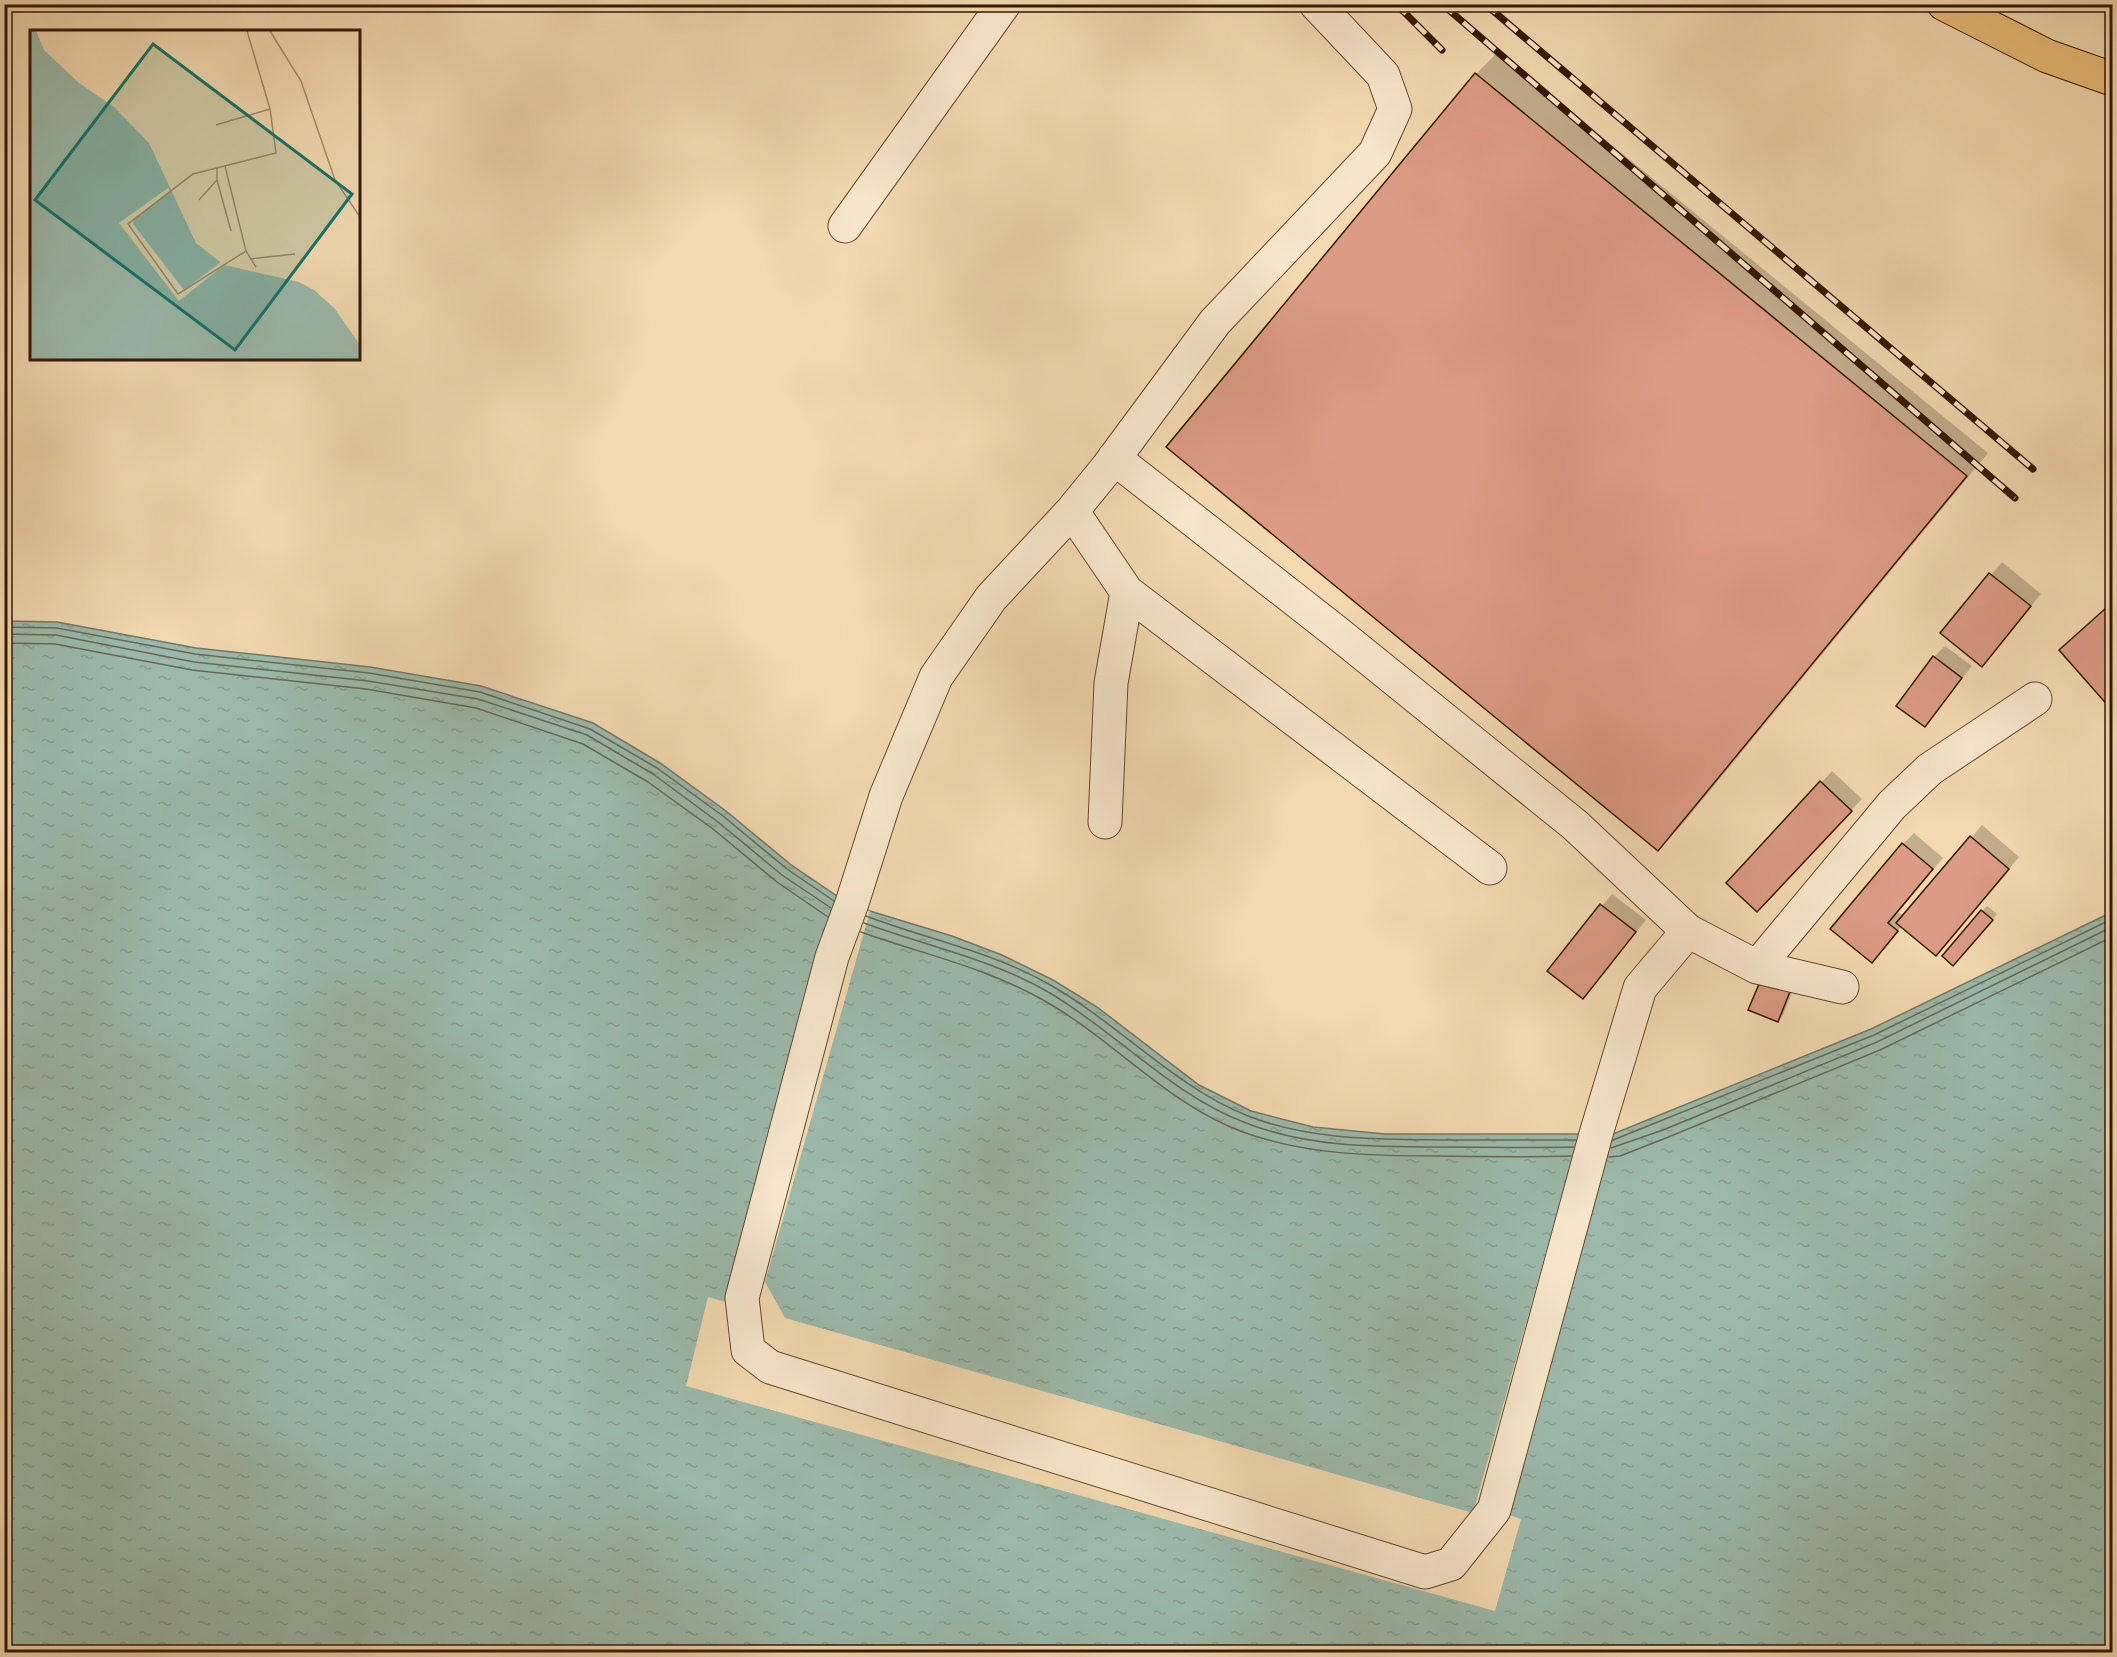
<svg xmlns="http://www.w3.org/2000/svg" width="2117" height="1657" font-family="'Old Standard TT',serif">
<style>
.water{fill:url(#water-ripples);stroke:#727968;stroke-width:1.5}
.pier{fill:#f3d9b0}
.shadow{fill:#0003}
.lines{fill:none;stroke-linecap:round;stroke-linejoin:round}
.shore{stroke:#686958;stroke-width:1.5}
.building{fill:#db9b84;stroke:#351804;stroke-width:1.5}
.minor-casing{stroke:#64482f;stroke-width:35}
.highway-casing{stroke:#351804;stroke-width:35}
.minor{stroke:#f7e6cc;stroke-width:33}
.highway{stroke:#eabc78;stroke-width:33}
.rail-casing{stroke:#351804;stroke-width:7}
.rail{stroke:#f7e6cc;stroke-width:4.5;stroke-dasharray:14;stroke-linecap:butt}
.inset-road{fill:none;stroke:#a78c6b;stroke-width:1.5}
.view{fill:#0f766e;fill-opacity:0.15;stroke:#0f766e;stroke-width:3}
.inset-edge{fill:none;stroke:#351804;stroke-width:3}
</style>
<defs>
<pattern id="water-ripples" width="26" height="14" patternUnits="userSpaceOnUse" patternTransform="scale(1.5)"><rect width="26" height="14" fill="#9bbaab"/><path d="M2 4q2-2 4 0t4 0M15 11q2-2 4 0t4 0" fill="none" stroke="#869f92"/></pattern>
</defs>
<rect width="100%" height="100%" fill="#f3d9b0"/>
<filter id="stains"><feTurbulence type="fractalNoise" baseFrequency=".00333" numOctaves="4"/><feColorMatrix values="0 0 0 0 .2 0 0 0 0 .09 0 0 0 0 .02 0 0 0 .5 -.17"/></filter>
<radialGradient id="worn" r=".72"><stop offset=".6" stop-color="#630" stop-opacity="0"/><stop offset="1" stop-color="#630" stop-opacity=".3"/></radialGradient>
<path class="water" d="M5,621L57,622L196,648L370,667L481,686L593,723L660,763L726,811L790,864L840,898L870,911L952,936L1002,955L1053,980L1097,1007L1199,1085L1251,1111L1313,1127L1385,1134H1613L1871,1029L2112,912V1652H5Z"/>
<path class="pier" d="M852,903L870,911L765,1282L785,1318L1473,1513L1579,1133L1613,1134L1506,1514L1521,1519L1495,1611L686,1386L708,1297L726,1302Z"/>
<path class="shadow" d="M1498,52L1988,453L1680,827L1658,849L1476,74Z
M2002,562L2041,594L1982,665L1942,633Z
M2112,603V704L2110,706L2072,639Z
M1945,646L1972,666L1925,725L1934,657Z
M1832,771L1862,799L1768,898L1821,783Z
M1982,825L2019,857L1947,943L1902,926L1872,961L1903,844L1914,833L1943,858L1898,912L1904,916Z
M1612,894L1646,920L1583,997L1549,971Z
M1987,906L1997,914L1958,959L1982,911Z
M1796,983L1783,1015L1778,1020L1750,1009Z"/>
<g class="lines">
<path class="shore" d="M4,627L57,628L195,654L369,673L480,692L590,729L657,768L723,816L787,869L834,901
M4,634L56,635L194,662L368,681L478,699L587,735L653,774L718,822L782,875L831,908
M4,643L55,644L192,670L366,689L476,708L583,744L648,782L713,829L777,882L828,917
M866,916C929,940 994,952 1052,986C1120,1025 1175,1087 1248,1116C1309,1140 1376,1139 1440,1140C1485,1140 1531,1140 1576,1140
M864,923C926,946 992,959 1050,993C1117,1033 1172,1095 1246,1123C1307,1147 1374,1147 1438,1147C1483,1147 1528,1148 1574,1147
M861,932C922,954 985,967 1043,1000C1113,1039 1167,1104 1243,1132C1306,1155 1373,1156 1440,1156C1484,1157 1527,1157 1571,1156
M1613,1140L1874,1035L2112,919
M1611,1148L1663,1130L1877,1042L2112,927
M1609,1157L1620,1156L1666,1138L1880,1050L2112,937"/>
</g>
<path class="building" d="M1475,73L1967,476L1658,851L1166,447Z
M1989,573L2031,606L1982,667L1940,633Z
M2106,608L2112,616V706L2110,708L2059,650Z
M1933,656L1962,678L1925,727L1896,706Z
M1820,781L1852,811L1757,912L1726,883Z
M1970,836L2009,869L1936,956L1896,923Z
M1902,843L1933,869L1888,923L1898,931L1872,963L1830,929Z
M1600,904L1636,932L1583,999L1547,971Z
M1981,910L1993,920L1953,966L1942,956Z
M1762,977L1791,989L1778,1022L1748,1010Z"/>
<g class="lines">
<g class="minor-casing">
<path id="minor" d="M1316,4L1383,75L1395,109L1375,153L1215,322L1107,468L1072,511L991,598L936,677L886,796L852,903L832,957L742,1298L748,1350L770,1367L1425,1572L1451,1564L1494,1510L1596,1134L1640,988L1688,931
M845,226L1004,4
M1114,458L1335,631L1575,825L1688,931L1757,967L1842,987
M1072,511L1127,592L1111,683L1105,822
M1127,592L1490,868
M1757,967L1892,805L1930,769L2035,699"/>
</g>
<g class="highway-casing">
<path id="highway" d="M1944,4L2047,56L2112,79"/>
</g>
<use href="#minor" class="minor"/>
<use href="#highway" class="highway"/>
<g class="rail-casing">
<path id="rail" d="M1396,4L1442,50
M1442,4L2015,498
M1485,4L2033,469"/>
</g>
<use href="#rail" class="rail"/>
</g>
<g transform="translate(30 30)">
<rect width="330" height="330" fill="#f3d9b0"/>
<path d="M0,1H6L14,20L49,53L84,77L119,113L166,213L194,235L269,252L284,260L305,279L330,315V329H0Z" fill="#9bbaab"/>
<path d="M138,158L140,161L104,189L103,194L154,260L191,232L194,235L149,271L89,193Z" fill="#f3d9b0"/>
<path class="inset-road" d="M240,1L271,51L305,150L330,187M186,95L240,79M195,136L216,221L226,237M187,150L201,201M169,170L187,150V138M216,221L148,264L98,194L163,144L246,123L240,79L217,1M220,229L265,224"/>
<path class="view" d="M123,14L322,164L205,320L5,170Z"/>
<rect width="330" height="330" class="inset-edge"/>
</g>
<rect width="2117" height="1657" fill="none" stroke="#f3d9b0" stroke-width="24"/>
<rect x="6" y="6" width="2105" height="1645" fill="none" stroke="#351804" stroke-width="3"/>
<rect x="12" y="12" width="2093" height="1633" fill="none" stroke="#351804" stroke-width="1.5"/>
<rect width="100%" height="100%" filter="url(#stains)"/>
<rect width="100%" height="100%" fill="url(#worn)"/>
</svg>
